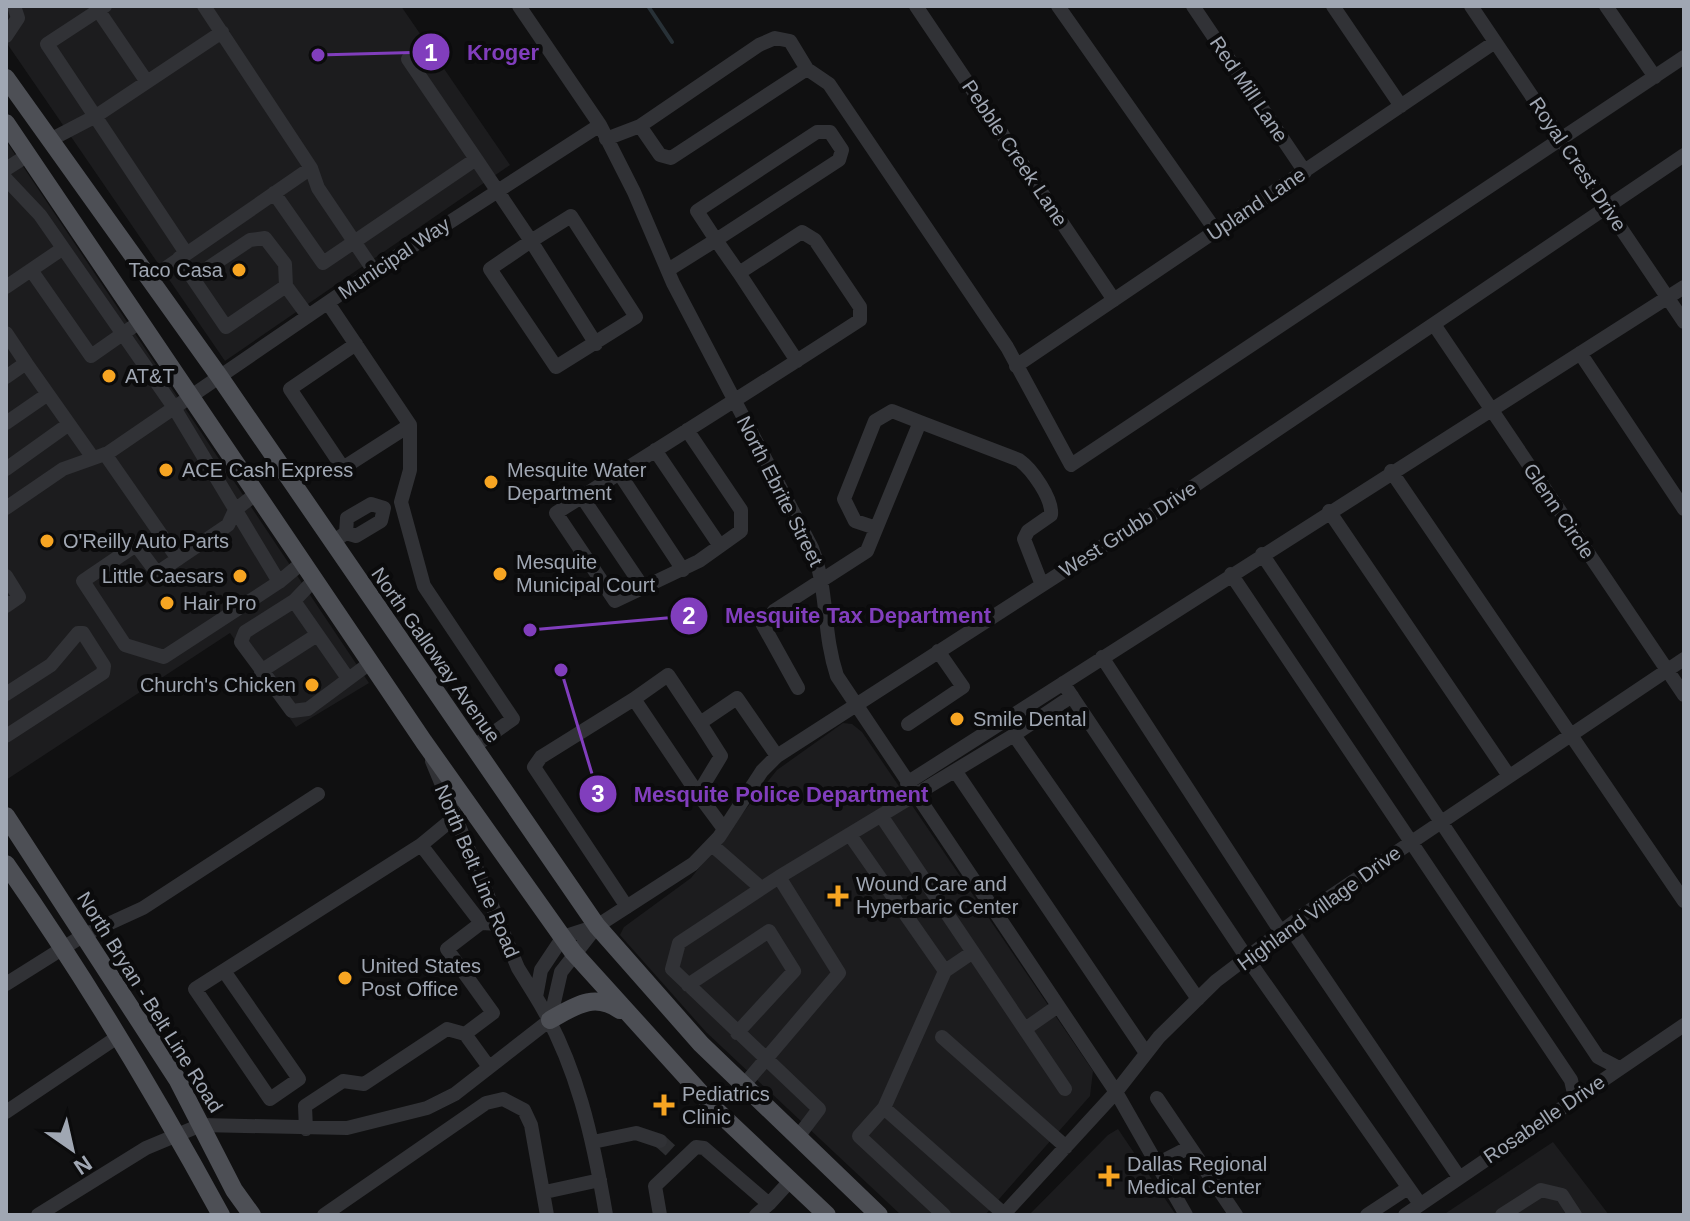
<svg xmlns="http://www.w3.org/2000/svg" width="1690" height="1221" font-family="Helvetica,sans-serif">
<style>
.built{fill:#1c1c1e}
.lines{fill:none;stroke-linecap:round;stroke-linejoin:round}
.stream{stroke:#283137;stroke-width:4}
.minor-tunnel{stroke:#2d2e31;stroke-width:14;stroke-dasharray:14 7;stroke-linecap:butt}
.minor{stroke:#313236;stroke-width:14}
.major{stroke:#4d4f55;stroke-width:18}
.poi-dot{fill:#f7a522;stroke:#0b0b0c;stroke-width:3}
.labels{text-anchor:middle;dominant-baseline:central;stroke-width:8;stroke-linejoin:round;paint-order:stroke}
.street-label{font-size:20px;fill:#a0a7b3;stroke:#0b0b0c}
.poi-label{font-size:20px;fill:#a0a7b3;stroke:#0b0b0c;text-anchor:start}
.leader{fill:none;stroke:#813ebd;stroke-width:3}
.callout-dot{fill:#813ebd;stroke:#0b0b0c;stroke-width:3}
.mark-label{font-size:24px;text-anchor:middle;font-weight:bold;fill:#fff}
.callout-label{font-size:22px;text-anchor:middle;font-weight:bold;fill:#813ebd;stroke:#0b0b0c;stroke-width:8;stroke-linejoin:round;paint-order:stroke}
</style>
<rect width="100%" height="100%" fill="#101011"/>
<path class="built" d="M6,6H401L510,165L225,361L6,42Z
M6,141L369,683L296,727L230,633L6,780Z
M843,723L852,724L862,732L1093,1071L1090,1096L985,1215H901L706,1032L620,935L624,927L691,878L777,770Z
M1118,1129L1176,1215H1029L1108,1135Z
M1553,1142L1609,1215H1443Z"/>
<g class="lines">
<path class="stream" d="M648,6L672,42"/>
<path class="minor-tunnel" d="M660,1141L671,1151"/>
<path class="minor" d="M105,6L47,44L186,253
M204,6L311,168L318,188L374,271
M519,6L600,125L634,192L673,283L812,548C829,592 822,631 837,676L1116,1092L1186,1215
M916,6L1114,300
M1058,6L1216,231
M1193,6L1305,172
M1333,6L1401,106
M1471,6L1684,322
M1606,6L1655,77
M98,10L147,82
M6,36L18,18L14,6
M408,59L476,159
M807,69L829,84L1007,347L1071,465L1684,57
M817,132H830L842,150L839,160L716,240L697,211Z
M606,139L640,126L759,45L775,38L790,41L807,69L671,158L660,155L640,126
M50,140L96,116L222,32
M6,169L28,155
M6,179L40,215L173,406L279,582L303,562
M274,193L323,263L476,159L531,241L571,216L636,317L556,367L490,269L531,241L596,344
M179,258L226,327L286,286L308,316
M31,270L91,356L141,321
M668,270L716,240L739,273
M193,278L250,240L265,238L285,264L286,286
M150,279L311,168
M6,287L62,249
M328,303L410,425V470L401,502L424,586L513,719L473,747
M1435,326L1684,695
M6,333L26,363
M356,344L290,389L343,468L410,425
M1580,353L1684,509
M1016,366L1495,42
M6,377L26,363L93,458
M6,423L48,394
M687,430L741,510V531L699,561L615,601L556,513C658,449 760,385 860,320V307L815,240L802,232L739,273L797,361
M655,450L720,546
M105,454L178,559
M6,469L69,424
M1391,471L1684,901
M619,473L683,570
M257,493L235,510L228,525L157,573L136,545L83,581L125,645L164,657L279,582
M582,497L644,589
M6,508L63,469L108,453L374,271L600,125
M1329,511L1509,776
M876,528L855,521L844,499L875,421L892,411L920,422
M332,542L346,533L356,536L381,521L384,508L371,504L347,518L346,533
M1262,554L1598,1057L1619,1068
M1231,574L1571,1080L1575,1098
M6,576L19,597L6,606
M315,579L294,601L245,632L241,642L292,711L308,709L370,663
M294,601L347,677
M1102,657L1281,932
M261,671L317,635
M1063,683L1247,958L1420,1204
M798,688L763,625L774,611L867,551L920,422L1019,460C1032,469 1053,499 1051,515L1028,531L1024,539L1042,585
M6,694L51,665L78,633H83L104,666L103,673L6,736
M1072,696L1014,735L1198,999
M908,724L963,687L938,651
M432,761L518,968L536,997
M956,772L1146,1053
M907,783L1684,287
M698,794L634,699L668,675L700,723
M455,817L421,845L481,923L500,924
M882,817L1065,1089
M724,829L698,794L721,756L700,723L737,698L777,756
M850,835L945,971
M712,845L761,888
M779,877L1014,735
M627,907L534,767L541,757L634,699
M1289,926L1459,1177
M224,971L299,1079L270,1099L195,989L421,845
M6,984L84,935L143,908L318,794
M688,985L769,931L794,971L737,1033
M550,1020L561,972L597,926
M1025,1029L1058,1006
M465,1034L493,1013L447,949L481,923
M942,1037L1066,1147
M743,1086L839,973L779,877L679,943L672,969L819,1109L797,1138
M1157,1098L1236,1215
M884,1108L1004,1214
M6,1112L119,1036
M306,1129L305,1106L343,1081L364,1084L447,1029L465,1034L489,1067
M593,1142L636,1133L660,1141
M1155,1165L1190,1147
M545,1192L600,1180
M38,1215L146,1148L201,1125L347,1128L427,1108L455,1094L550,1020
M324,1215L486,1103L503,1099L524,1110L531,1125L547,1215
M606,1215C593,1138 577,1064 536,997L541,970L563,937L597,926L693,864L719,837L762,771L777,756L1157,511L1684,155
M660,1215L655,1186L696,1147L704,1148L769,1204L790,1181
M756,1215L769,1204
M944,1215L859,1136L884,1108L945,971L973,952
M1003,1215L1116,1092L1159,1037L1216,981L1303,915L1684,659
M1367,1215L1408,1188
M1405,1215L1684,1025
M1502,1215L1541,1190L1562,1195L1575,1215"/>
<path class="major" d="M6,78L219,376L597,926L701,1044L879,1215
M6,123L424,742L573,952L717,1111L827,1215
M6,816L177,1079L234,1190L252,1215
M6,864C85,977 155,1094 221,1215
M550,1020C575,1006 594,992 620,1010"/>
</g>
<g class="poi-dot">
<circle cx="239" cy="270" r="8"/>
<circle cx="109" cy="376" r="8"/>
<circle cx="166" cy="470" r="8"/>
<circle cx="491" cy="482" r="8"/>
<circle cx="47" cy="541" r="8"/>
<circle cx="500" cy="574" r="8"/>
<circle cx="240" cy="576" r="8"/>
<circle cx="167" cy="603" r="8"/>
<circle cx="312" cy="685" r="8"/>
<circle cx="957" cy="719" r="8"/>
<path d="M834 884h8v8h8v8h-8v8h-8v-8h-8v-8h8z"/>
<circle cx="345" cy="978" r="8"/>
<path d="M660 1093h8v8h8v8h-8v8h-8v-8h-8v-8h8z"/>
<path d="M1105 1164h8v8h8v8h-8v8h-8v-8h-8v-8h8z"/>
</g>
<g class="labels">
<g class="street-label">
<text transform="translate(1249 89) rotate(56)">Red Mill Lane</text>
<text transform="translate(1015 153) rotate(56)">Pebble Creek Lane</text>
<text transform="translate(1578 164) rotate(56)">Royal Crest Drive</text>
<text transform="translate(1256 204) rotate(-34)">Upland Lane</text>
<text transform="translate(394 258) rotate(-34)">Municipal Way</text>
<text transform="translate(780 491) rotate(63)">North Ebrite Street</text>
<text transform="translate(1559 511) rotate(56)">Glenn Circle</text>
<text transform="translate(1128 529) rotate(-33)">West Grubb Drive</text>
<text transform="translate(436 655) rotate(55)">North Galloway Avenue</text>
<text transform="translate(477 871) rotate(67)">North Belt Line Road</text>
<text transform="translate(1319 908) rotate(-36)">Highland Village Drive</text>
<text transform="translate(150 1002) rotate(58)">North Bryan - Belt Line Road</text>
<text transform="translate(1544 1119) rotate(-34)">Rosabelle Drive</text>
</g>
<g class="poi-label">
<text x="223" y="270" text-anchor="end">Taco Casa</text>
<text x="125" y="376">AT&amp;T</text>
<text x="182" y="470">ACE Cash Express</text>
<text x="507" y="470">Mesquite Water<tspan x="507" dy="23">Department</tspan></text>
<text x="63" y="541">O'Reilly Auto Parts</text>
<text x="516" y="562">Mesquite<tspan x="516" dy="23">Municipal Court</tspan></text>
<text x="224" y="576" text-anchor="end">Little Caesars</text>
<text x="183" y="603">Hair Pro</text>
<text x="296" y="685" text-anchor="end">Church's Chicken</text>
<text x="973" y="719">Smile Dental</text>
<text x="856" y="884">Wound Care and<tspan x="856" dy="23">Hyperbaric Center</tspan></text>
<text x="361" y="966">United States<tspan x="361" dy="23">Post Office</tspan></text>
<text x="682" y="1094">Pediatrics<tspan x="682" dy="23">Clinic</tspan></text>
<text x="1127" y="1164">Dallas Regional<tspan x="1127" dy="23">Medical Center</tspan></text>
</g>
</g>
<path class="leader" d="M318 55L431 52M530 630L689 616M561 670L598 794"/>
<g class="callout-dot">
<circle cx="318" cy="55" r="8"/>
<circle cx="530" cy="630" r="8"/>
<circle cx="561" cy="670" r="8"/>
<circle cx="431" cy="52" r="20"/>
<circle cx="689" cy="616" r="20"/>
<circle cx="598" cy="794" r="20"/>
</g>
<g class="mark-label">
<text x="431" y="61">1</text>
<text x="689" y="624">2</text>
<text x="598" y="802">3</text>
</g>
<g class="callout-label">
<text x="503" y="60">Kroger</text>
<text x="858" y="623">Mesquite Tax Department</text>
<text x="781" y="802">Mesquite Police Department</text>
</g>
<rect width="1690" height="1221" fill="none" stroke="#a0a7b3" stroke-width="16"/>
<g transform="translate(72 1149) rotate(146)" stroke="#0b0b0c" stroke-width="6" paint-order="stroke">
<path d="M0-6L14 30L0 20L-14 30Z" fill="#a0a7b3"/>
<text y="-12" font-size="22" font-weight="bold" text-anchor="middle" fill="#a0a7b3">N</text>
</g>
</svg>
